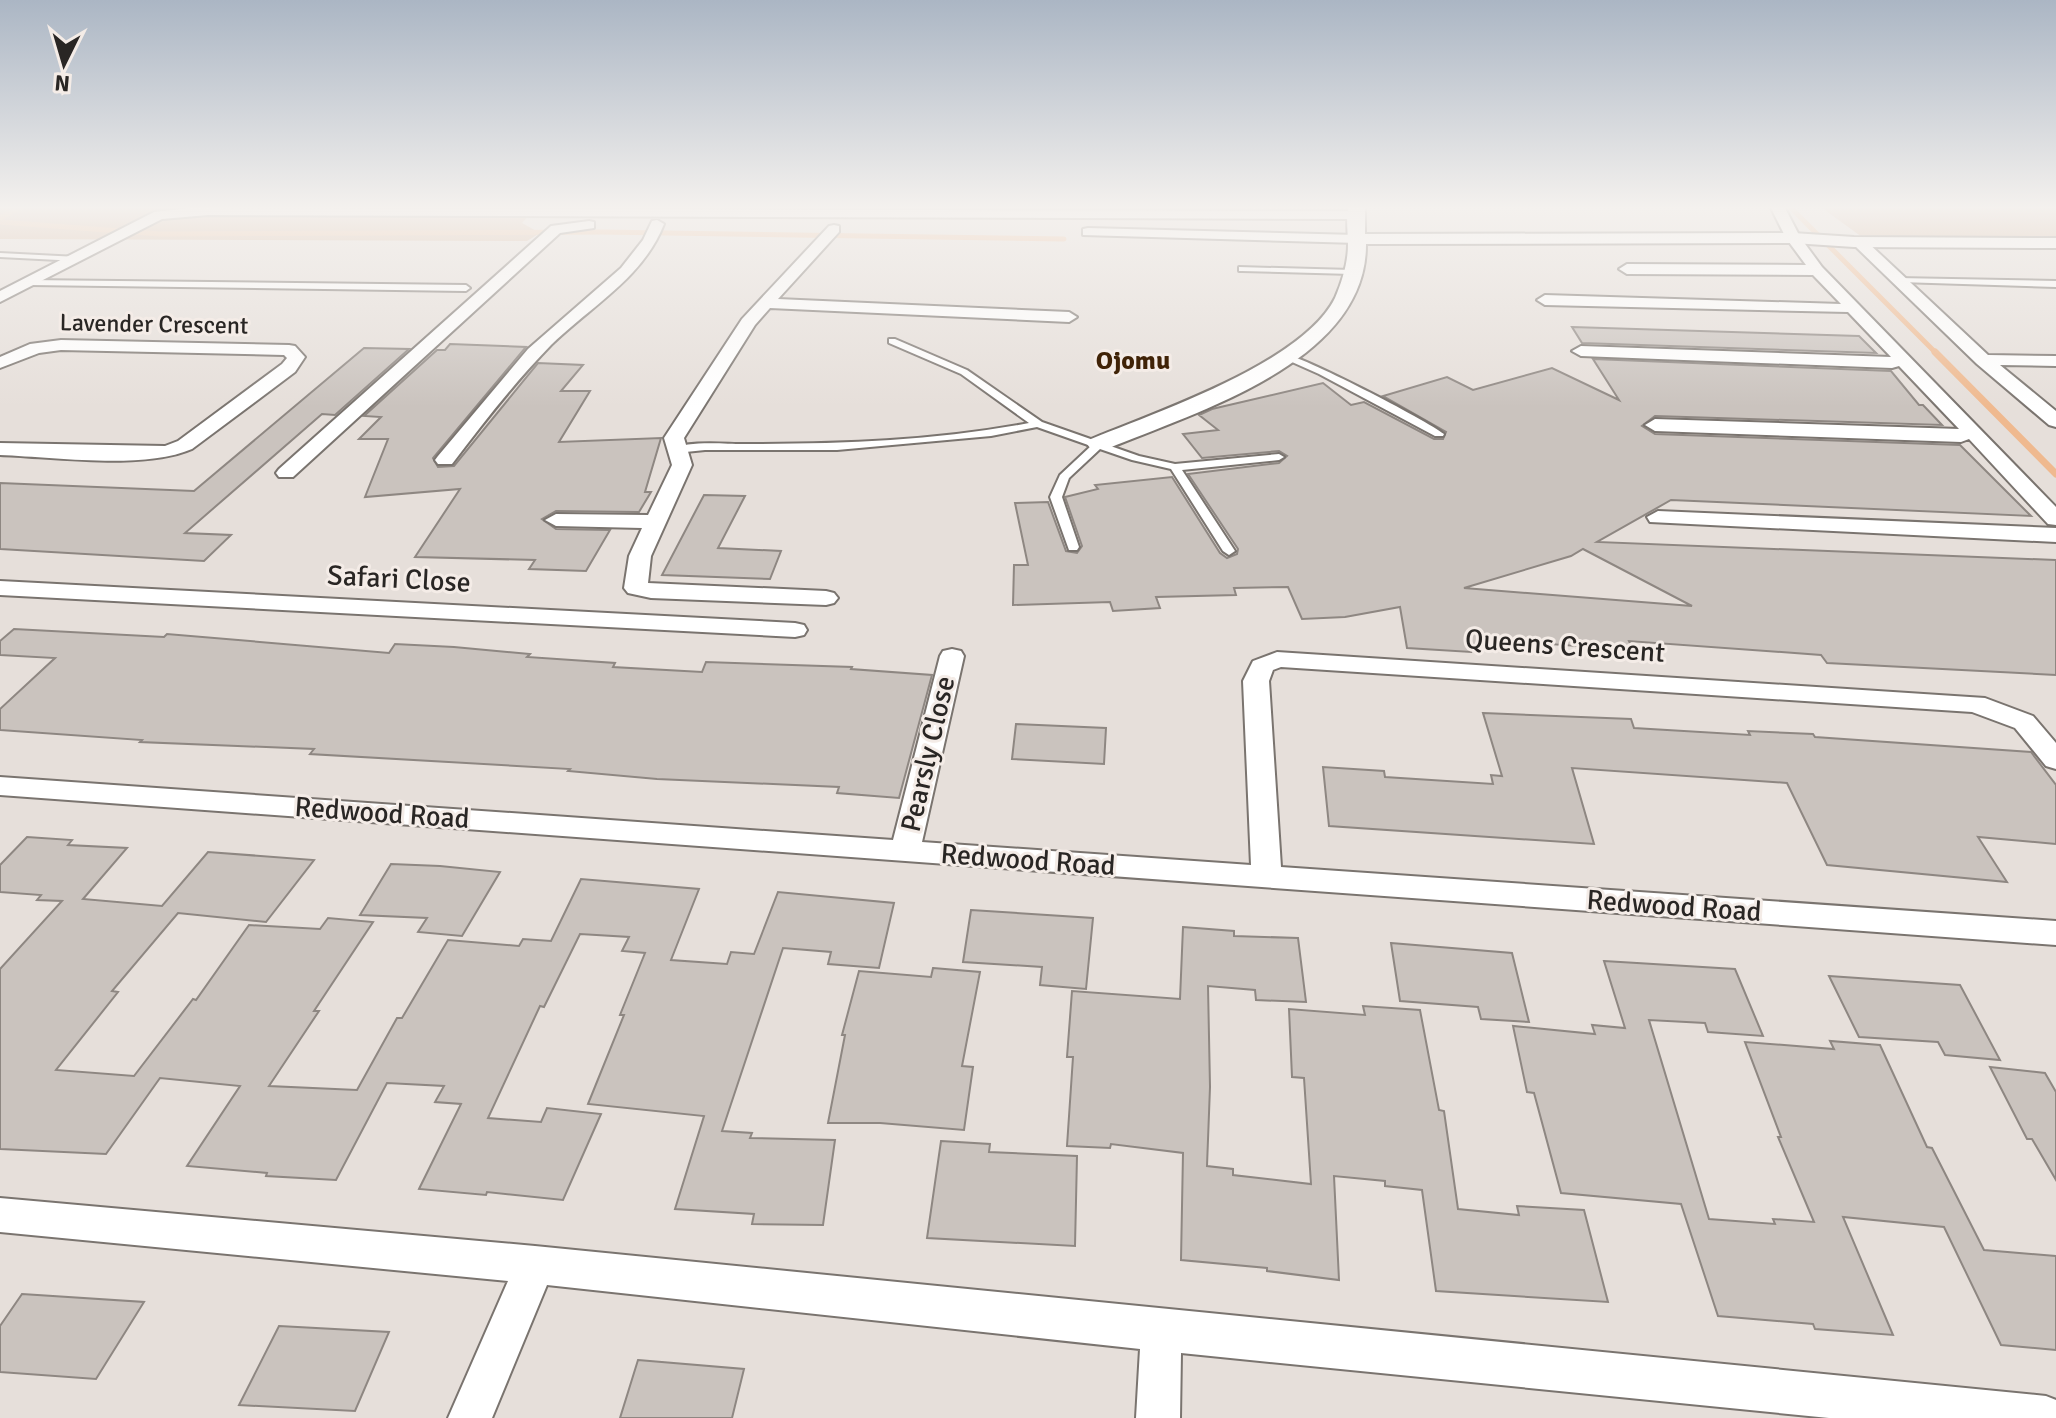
<svg xmlns="http://www.w3.org/2000/svg" width="2056" height="1418" font-family="Signika,sans-serif">
<style>
.green{fill:#d6b297}
.lines{fill:none;stroke-linecap:round;stroke-linejoin:round}
.stream-far1{stroke:#efb98f;stroke-width:5}
.stream{stroke:#efb98f;stroke-width:7}
.building{fill:#cac3be;stroke:#8e8782;stroke-width:2;fill-rule:evenodd}
.service-casing{stroke:#7a746f;stroke-width:4}
.minor-casing{stroke:#7a746f;stroke-width:4}
.tertiary-casing{stroke:#7a746f;stroke-width:4}
.service{fill:#fff;fill-rule:evenodd}
.minor{fill:#fff;fill-rule:evenodd}
.tertiary{fill:#fff;fill-rule:evenodd}
.labels{text-anchor:middle;dominant-baseline:central;stroke-width:6;stroke-linejoin:round;paint-order:stroke}
.far-street-label{font-size:24px;fill:#292624;stroke:#f4ece7}
.far-quarter-label{font-size:26px;font-weight:bold;fill:#402307;stroke:#f4ece7}
.street-label{font-size:28px;fill:#292624;stroke:#f4ece7}
</style>
<rect width="100%" height="100%" fill="#e6dfda"/>
<path class="green" d="M0,208H1018L1012,209L1009,214L881,209L531,213L522,223L540,233L527,241L0,239Z
M1822,208H2056V245H1873Z"/>
<g class="lines">
<path class="stream-far1" d="M1791,208L1937,354
M0,218L19,208
M0,222L160,234L602,232L1064,239"/>
<path class="stream" d="M1935,352L2056,474"/>
</g>
<path class="building" d="M1572,327L1859,336L1876,353L1582,343Z
M450,344L526,347L433,458L438,467L454,466L538,363L583,365L561,391H590L559,442L661,438L645,492H651L639,512L556,511L542,519L556,529L610,530L586,571L529,569L535,560L415,557L460,489L365,497L388,439H359L381,417L364,416L437,350H445Z
M364,348L409,349L335,415L322,414L185,533L231,535L204,561L0,549V483L194,491Z
M1593,359L1891,371L1919,405H1923L1942,425L1655,416L1642,426L1655,434L1960,445L2031,516L1671,500L1597,542L2056,560V675L1827,663L1821,655L1629,641L1633,650L1550,644L1551,648L1469,644L1471,652L1407,648L1400,607L1345,617L1302,619L1288,587L1234,588L1236,595L1156,597L1160,608L1113,611L1110,602L1013,605L1014,565H1028L1015,503L1048,502L1066,551L1077,553L1082,546L1065,497L1098,489L1095,485L1172,477L1220,553L1227,558L1237,554L1238,549L1188,474L1279,463L1287,456L1279,451L1202,458L1183,434L1218,430L1199,415L1212,409L1323,383L1351,405L1364,402L1434,439H1443L1446,432L1383,396L1447,377L1473,390L1552,368L1619,400ZM1583,549L1692,606L1464,588L1571,556Z
M704,495L745,496L718,548L781,551L770,579L662,575Z
M14,629L164,637L167,634L389,653L395,644L454,647L530,654L527,657L615,663L613,667L702,672L706,662L852,667L851,669L932,675L899,798L837,793L839,787L657,779L568,771L570,769L310,754L314,749L140,742L142,740L0,730V709L55,658L0,655V641Z
M1483,713L1631,719L1634,728L1750,735L1748,731L1813,734L1815,737L2031,752L2056,785V844L1978,837L2007,882L1827,865L1787,783L1572,768L1594,844L1329,826L1323,767L1384,771L1385,777L1493,784L1491,775L1502,776Z
M1016,724L1106,728L1104,764L1012,759Z
M27,837L72,840L68,845L127,848L83,899L162,906L208,852L314,860L266,922L178,913L112,991L118,992L56,1070L134,1076L193,999L196,1000L249,925L320,929L328,918L373,922L314,1011H319L269,1086L357,1090L397,1018H402L448,940L519,946L523,939L551,941L581,879L699,889L671,960L727,964L731,952L754,954L778,892L894,903L879,968L828,964L831,952L783,948L722,1131L752,1133L750,1138L835,1140L823,1225L752,1224L754,1214L675,1209L704,1116L588,1104L624,1015H620L645,953L622,951L629,937L580,934L544,1007L540,1006L488,1118L541,1122L547,1108L601,1114L563,1200L487,1192L486,1195L419,1189L461,1104L435,1102L444,1086L387,1083L336,1180L266,1176L267,1173L187,1166L240,1086L160,1078L106,1154L0,1149V969L62,901L37,900L41,895L0,892V865Z
M391,864L440,866L500,872L462,936L418,932L427,918L360,915Z
M971,910L1093,918L1086,989L1040,985L1042,967L963,962Z
M1183,927L1234,931V936L1298,938L1306,1002L1256,1000L1255,990L1208,986L1210,1087L1207,1166L1233,1169V1175L1311,1184L1304,1078L1292,1077L1289,1009L1365,1015L1363,1006L1420,1010L1439,1110L1444,1111L1458,1209L1519,1215L1517,1206L1584,1210L1608,1302L1436,1291L1422,1190L1385,1186V1181L1334,1176L1339,1280L1267,1271V1268L1181,1260L1183,1153L1111,1144L1110,1148L1067,1146L1073,1057H1067L1072,991L1180,999Z
M1391,943L1512,953L1529,1022L1481,1019L1478,1007L1400,1001Z
M1604,961L1735,969L1763,1036L1708,1032L1705,1023L1649,1020L1709,1219L1775,1224L1773,1219L1814,1222L1778,1137H1781L1745,1042L1834,1049L1830,1041L1880,1045L1927,1147L1932,1148L1984,1250L2056,1256V1350L2001,1345L1944,1227L1843,1217L1893,1335L1815,1329L1813,1324L1718,1316L1681,1204L1561,1193L1534,1093L1527,1092L1513,1026L1595,1034L1592,1025L1625,1028Z
M933,968L980,972L962,1066L973,1067L964,1130L880,1123H828L845,1035H842L859,971L931,977Z
M1829,976L1960,985L2000,1060L1945,1055L1938,1042L1859,1037Z
M1990,1067L2045,1073L2056,1092V1180L2032,1139H2027Z
M941,1141L990,1144L989,1152L1077,1156L1075,1246L927,1238Z
M22,1294L144,1302L96,1379L0,1372V1326Z
M279,1326L389,1332L355,1411L239,1405Z
M638,1360L744,1369L732,1418H620Z"/>
<g class="lines">
<g class="service-casing">
<path id="service" d="M0,253L78,257L82,259L78,261L0,257Z
M1239,267L1352,270L1356,272L1352,274L1242,271H1239Z
M1897,278L2056,281V287L1900,282H1897Z
M27,280L466,285L470,288L466,291L30,285L26,282Z
M889,339H895L967,370L1042,422L1139,456L1175,464L1279,454L1284,457L1279,460L1182,470L1235,551L1229,555L1223,551L1171,469L1132,460L1100,449L1069,478L1062,497L1079,547L1077,550H1069L1050,497L1060,475L1091,446L1037,427L991,436L837,450H705L676,453L671,450C686,440 724,444 743,444C838,444 935,441 1029,423L961,374L889,343Z
M1283,354C1299,354 1428,421 1444,434L1443,436H1435L1319,374L1283,358Z"/>
</g>
<g class="minor-casing">
<path id="minor" d="M189,208L1355,211L1362,215L1355,219L208,215L162,219L0,302V291L154,212Z
M1771,208H1785L1800,237L1822,267L2056,507V525L2048,524L1969,439L1961,442L1655,431L1645,425L1655,419L1959,429L1899,366L1892,368L1581,356L1572,351L1581,346L1891,357L1848,312L1545,305L1537,300L1545,295L1841,304L1813,275L1627,274L1619,269L1627,264L1806,265L1786,238Z
M657,220L664,224C643,278 591,306 551,345C515,382 483,423 452,464H438L435,460L438,456L528,349L621,268L643,240L652,221Z
M589,221L594,222V228L560,233L293,477H279L276,473L279,469L551,226Z
M834,225L839,226V232L778,299L1069,312L1077,317L1069,322L770,308L755,325L684,438L692,465L651,556L648,583L826,591L834,593L838,598L834,603L826,605L651,598L628,593L624,588L629,556L642,528L556,526L545,520L556,514L648,515L672,465L664,438L742,319L829,226Z
M1088,228L1358,235L1365,239L1358,243L1083,235V229Z
M1860,239L1865,240L1988,355L2056,356V366L2000,365L2056,411V427L2049,425L1977,364L1855,246L1853,243Z
M61,340L289,345L295,346L305,357L295,372L192,449C144,470 54,457 0,455V443L165,446L178,441L282,364L287,358L284,355L61,350L39,353L0,368V357L30,344Z
M1658,511L2056,528V542L1650,522L1647,517Z
M0,581L795,623L804,625L807,630L804,635L795,637L0,595Z
M952,649L961,651L964,656L922,842L1251,865L1243,681L1253,661L1277,652L1985,698L2033,716L2056,743V769L2046,766L2015,728L1972,712L1281,667L1273,670L1269,681L1281,867L2056,921V945L0,795V777L893,840L940,656L943,651Z
M0,1198L535,1246L2046,1396L2056,1400V1418H1829L1181,1353L1180,1418H1136L1140,1349L547,1285L492,1418H448L508,1281L0,1232Z"/>
</g>
<g class="tertiary-casing">
<path id="tertiary" d="M1348,208H1365V234L1793,233L1854,237L2056,238V248L1854,247L1793,243L1366,244C1367,362 1196,412 1107,449H1091L1087,444L1091,439C1156,412 1303,363 1335,298C1342,282 1348,262 1348,245C1348,232 1346,221 1348,208Z"/>
</g>
<use href="#service" class="service"/>
<use href="#minor" class="minor"/>
<use href="#tertiary" class="tertiary"/>
</g>
<linearGradient id="sky" x2="0" y2="1"><stop stop-color="#abb6c4"/><stop offset="0.51" stop-color="#f4f1ee"/><stop offset="1" stop-color="#f4f1ee" stop-opacity="0"/></linearGradient>
<rect width="2056" height="407" fill="url(#sky)"/>
<g class="labels">
<g class="far-street-label">
<text transform="translate(154 324) rotate(1)">Lavender Crescent</text>
</g>
<g class="far-quarter-label">
<text x="1133" y="361">Ojomu</text>
</g>
<g class="street-label">
<text transform="translate(399 579) rotate(3)">Safari Close</text>
<text transform="translate(1565 646) rotate(4)">Queens Crescent</text>
<text transform="translate(928 754) rotate(-77)">Pearsly Close</text>
<text transform="translate(382 813) rotate(4)">Redwood Road</text>
<text transform="translate(1028 860) rotate(4)">Redwood Road</text>
<text transform="translate(1674 906) rotate(4)">Redwood Road</text>
</g>
</g>
<g transform="translate(64 64) rotate(185)" stroke="#f4ece7" stroke-width="6" paint-order="stroke">
<path d="M0-6L14 30L0 20L-14 30Z" fill="#292624"/>
<text y="-12" font-size="22" font-weight="bold" text-anchor="middle" fill="#292624">N</text>
</g>
</svg>
